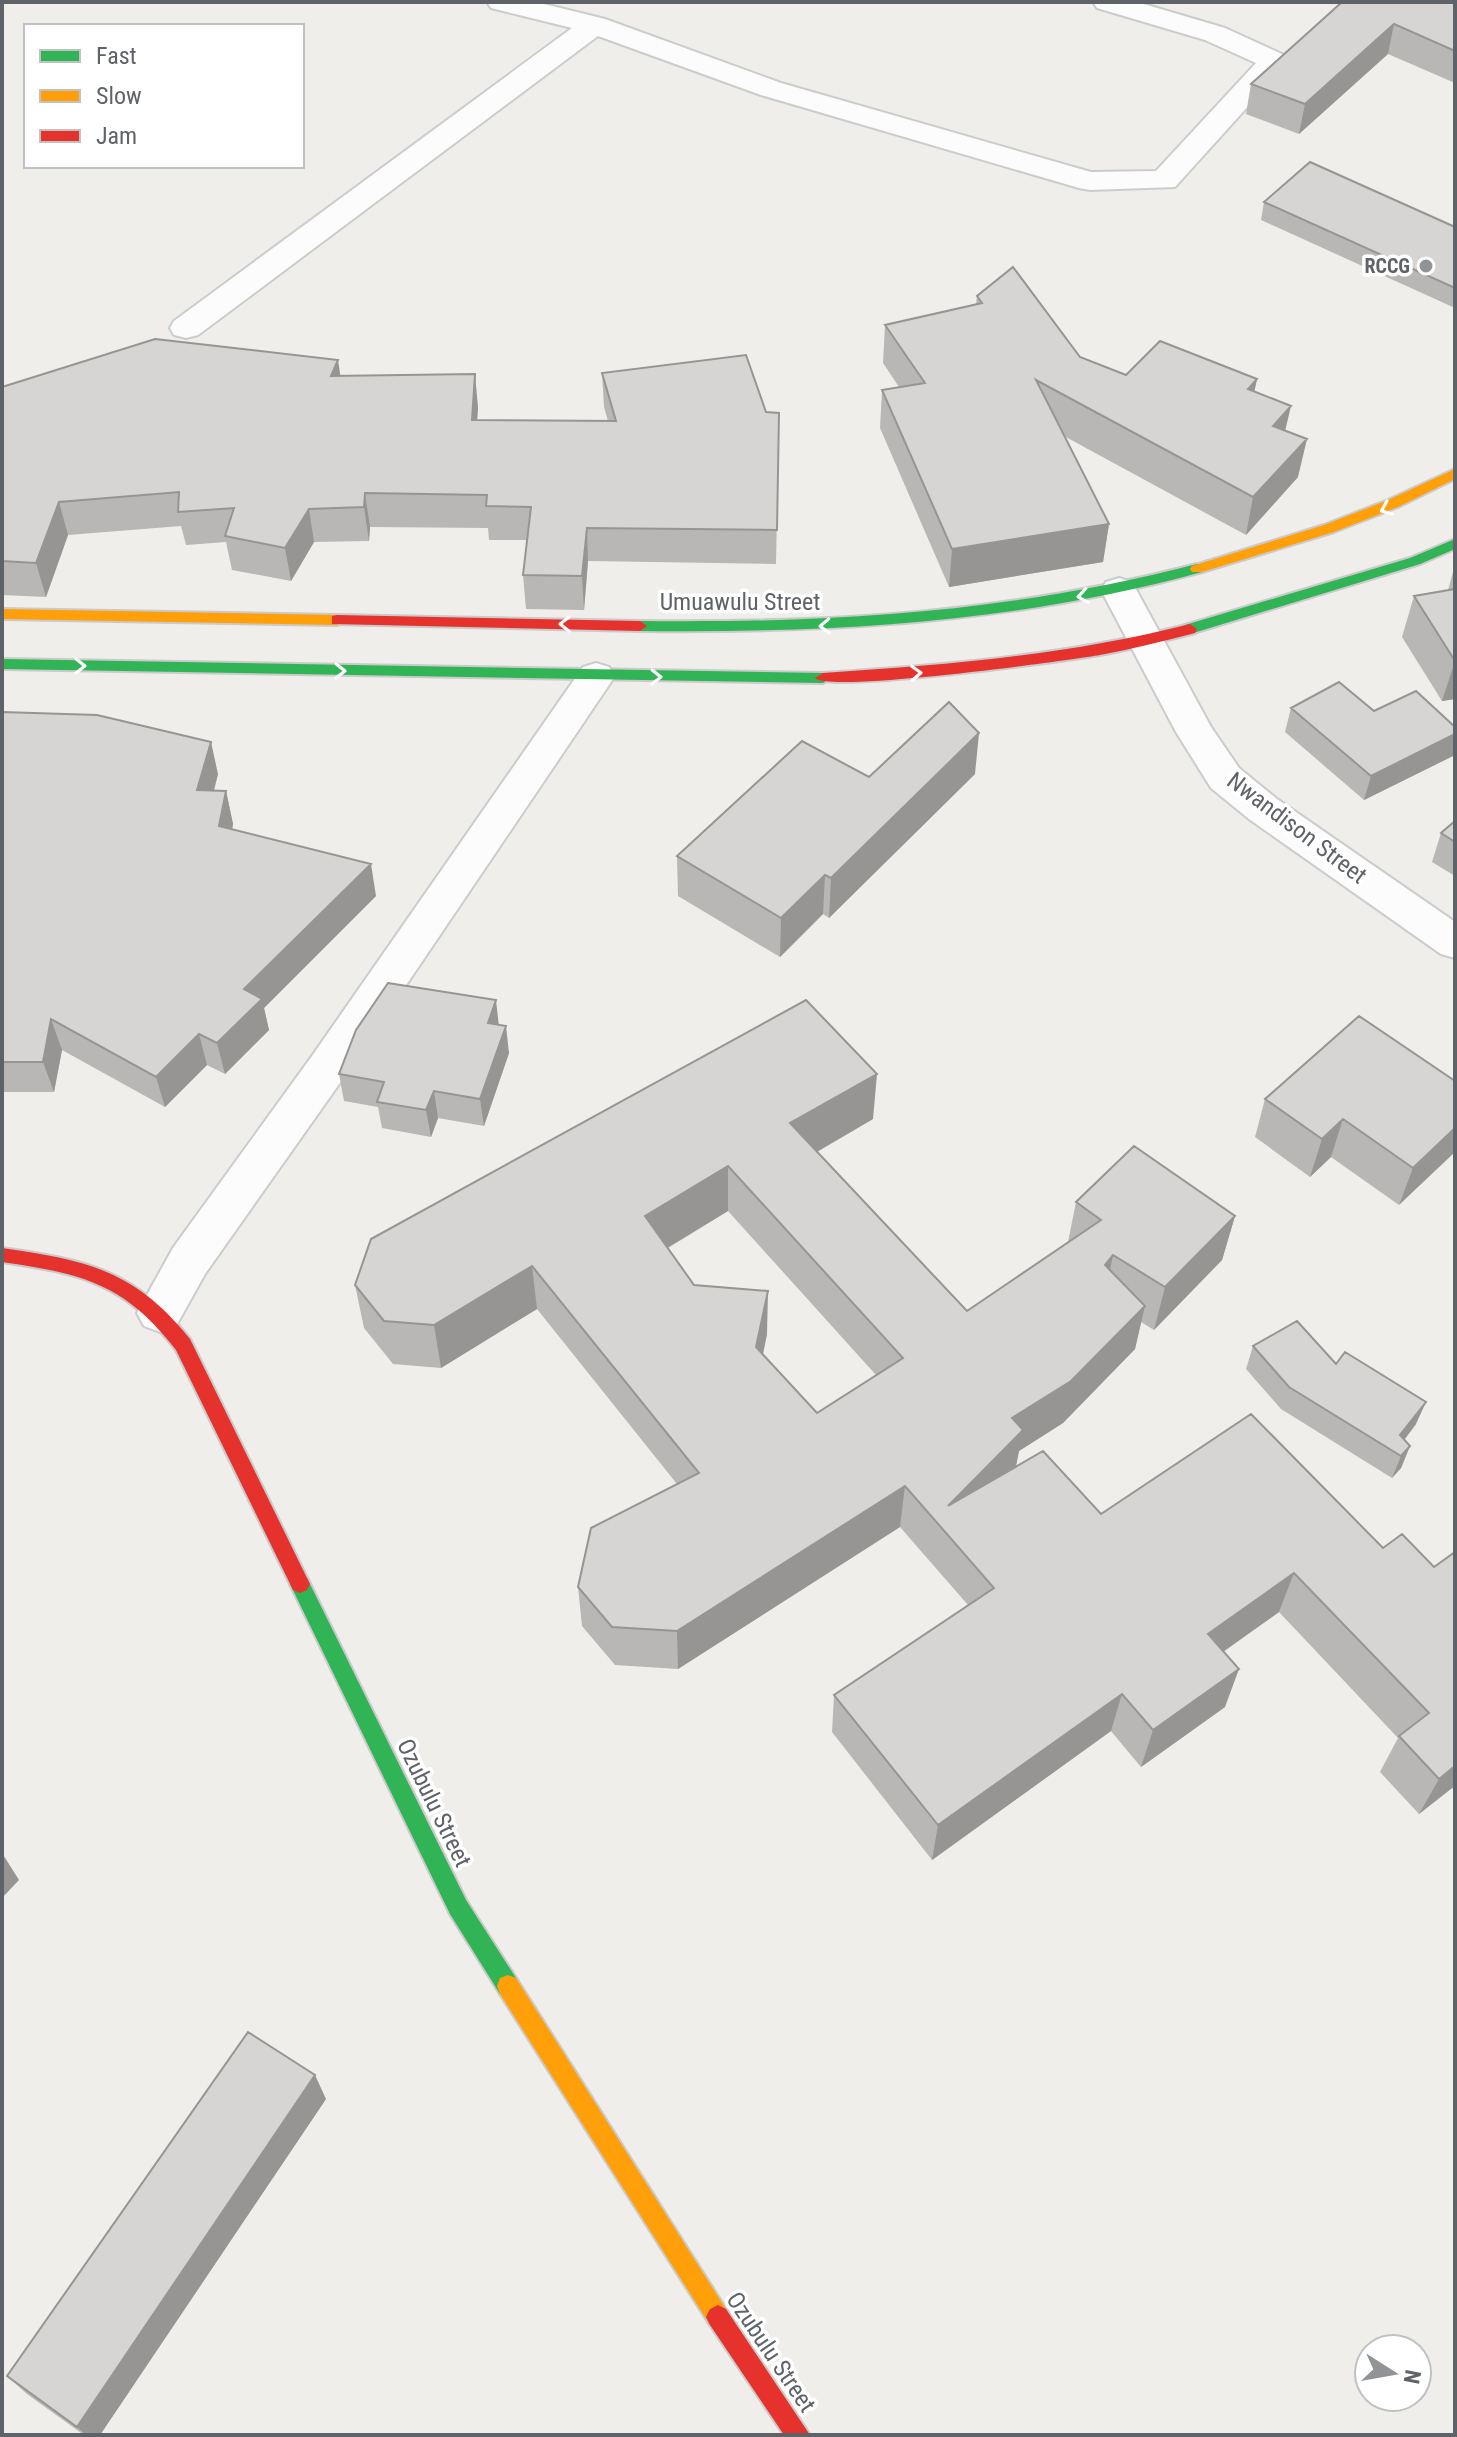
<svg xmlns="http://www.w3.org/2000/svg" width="1457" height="2437" font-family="'Roboto Condensed',sans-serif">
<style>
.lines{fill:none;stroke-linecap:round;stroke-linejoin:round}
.street-casing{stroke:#cbcccc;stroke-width:4}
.fast-casing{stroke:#cacacb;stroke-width:4}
.slow-casing{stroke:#cacacb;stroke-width:4}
.jam-casing{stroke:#cacacb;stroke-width:4}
.street{fill:#fdfcfc;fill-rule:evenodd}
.fast{fill:#30b455;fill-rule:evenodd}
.slow{fill:#ff9f0a;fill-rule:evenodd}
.jam{fill:#e5322d;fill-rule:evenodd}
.wall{fill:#b8b7b5;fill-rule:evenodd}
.shaded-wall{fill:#969594}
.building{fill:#d6d5d3;stroke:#969594;stroke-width:2;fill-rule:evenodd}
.oneway{stroke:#fff}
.poi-dot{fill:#919496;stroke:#fff;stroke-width:3}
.labels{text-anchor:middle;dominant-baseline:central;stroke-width:7;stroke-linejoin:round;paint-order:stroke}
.far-poi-label{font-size:20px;font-weight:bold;fill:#5f6368;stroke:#fff;text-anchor:end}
.street-label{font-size:24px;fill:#5f6368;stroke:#fff}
</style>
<rect width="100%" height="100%" fill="#efeeea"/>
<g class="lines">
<g class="street-casing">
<path id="street" d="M487,2H536L605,19L781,83L1091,172L1156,171L1256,63L1205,40L1097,8L1093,2H1137L1225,28L1284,55L1289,61L1175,187L1090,190L1079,188L761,95L598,36L198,335L186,338L174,335L170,328L174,321L572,28L491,8Z
M1119,578L1132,582L1211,727L1239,768L1277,799L1455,922V958L1441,954L1249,819L1211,788L1176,732L1101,590L1106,582Z
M596,663L609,667L615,676L609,685L342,1080L205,1274L176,1326L160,1332L144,1326L137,1313L173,1248L312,1056L583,667Z"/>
</g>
<g class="fast-casing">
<path id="fast" d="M1455,539V549L1420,564L1190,634L1183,629L1185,625L1410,558Z
M1197,564L1202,566V572C1015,623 833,633 640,631L633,626L640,621C835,623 1007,613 1197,564Z
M2,659L823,673L831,678L823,683L2,669Z
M300,1575L307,1578L466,1900L516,1978L519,1986L516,1994L508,1997L500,1994L450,1914L290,1584L293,1578Z"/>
</g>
<g class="slow-casing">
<path id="slow" d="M1455,469V479L1398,507L1334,532L1202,572H1192L1190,569L1192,566L1324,525L1388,500Z
M2,609L337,615L344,620L337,625L2,619Z
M508,1975L516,1978L726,2309L730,2317L726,2325L718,2329L710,2325L500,1994L497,1986L500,1978Z"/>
</g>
<g class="jam-casing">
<path id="jam" d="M337,615L640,621L647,626L640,631L332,624V616Z
M1190,624L1197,629L1195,633C1164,641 1132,649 1100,655C1065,661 830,693 815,678L823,673C947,665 1069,655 1190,624Z
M2,1248C86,1260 135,1270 190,1339L307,1578L310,1584L307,1590L300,1593L293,1590L176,1350C124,1283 83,1274 2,1262Z
M718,2305L726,2309L810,2435H784L710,2325L706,2317L710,2309Z"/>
</g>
<use href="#street" class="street"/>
<use href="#fast" class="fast"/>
<use href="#slow" class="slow"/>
<use href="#jam" class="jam"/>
</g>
<path class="wall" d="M1342,2H1455V83L1388,54L1299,134L1246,114L1251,84Z
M1264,202L1455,227V308L1261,220Z
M977,296L1080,357L1126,375L1257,379L1254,392L1285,431L1298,477L1246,535L1064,436L1109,524L1103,562L949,587L880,428L882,390L899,387L883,363L885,325L976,304Z
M602,373L766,412L779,413L776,564L588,561L584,610L526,609L523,575L527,540H489L488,528L370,527L369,541L314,542L291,581L232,570L226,542L186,545L181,526L68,535L46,597L2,595V387L340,375L478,407L477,420L608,421L604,407Z
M1455,565V699L1442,701L1402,637L1414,596L1448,590Z
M1291,708L1374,711L1455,727V749L1453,756L1364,800L1285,732Z
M2,712L218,774L214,791H226L233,824L232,830L376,896L264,1008L269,1030L225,1074L207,1065L165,1107L62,1050L54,1092H4L2,1104Z
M975,774L829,918L823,914L780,957L678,896L677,856L869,777Z
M1455,821V876L1432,862L1441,833Z
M499,1025L509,1053L484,1126L438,1118L431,1137L382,1128L378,1107L344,1101L339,1074Z
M1455,1081L1399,1205L1331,1157L1310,1177L1255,1137L1265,1099Z
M873,1119L817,1152L967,1311L1068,1242L1076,1202L1235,1216L1222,1260L1154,1330L1141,1322L1135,1349L1063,1423L1019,1451L1016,1466L1101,1514L1383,1548L1434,1567L1455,1552V1792L1452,1788L1419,1814L1380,1772L1398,1738L1279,1612L1223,1651L1225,1707L1141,1767L1111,1731L932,1860L832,1732L834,1695L968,1605L900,1527L678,1669L615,1665L582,1626L578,1587L677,1484L537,1309L441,1368L393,1364L364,1328L355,1285ZM728,1211L876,1375L817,1413L763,1355L767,1334L694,1285L668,1248Z
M1253,1346L1336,1364L1416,1424L1404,1440L1410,1446L1401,1468L1392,1478L1281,1409L1246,1369Z
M326,2099L100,2435H84L27,2394L7,2376Z"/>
<path class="shaded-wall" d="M1394,24L1388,54L1299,134L1305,104Z
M338,360L343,393L331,376Z
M475,374L478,407L475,453L472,420Z
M1257,379L1249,417L1248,389Z
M1291,406L1282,444L1273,426Z
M1307,439L1298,477L1246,535L1253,497Z
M365,493L370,527L369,541L364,507Z
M59,502L68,535L46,597L36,563Z
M309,509L314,542L291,581L285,548Z
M1109,524L1103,562L949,587L952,549Z
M587,528L588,561L584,610L582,576Z
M1455,661V699L1442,701Z
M979,733L975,774L829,918L831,878Z
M1455,734V749L1453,756L1364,800L1371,776Z
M211,742L218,774L205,823L197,790Z
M226,791L233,824L226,858L219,826Z
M371,864L376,896L264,1008L269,1030L225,1074L217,1043L244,989Z
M825,875L823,914L780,957L781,918Z
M496,1000L499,1027L488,1023Z
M51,1019L62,1050L54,1092L43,1062Z
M506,1026L509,1053L484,1126L480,1099Z
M199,1034L207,1065L165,1107L156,1077Z
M877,1074L873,1119L789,1168L790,1123Z
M2,1086L4,1092L2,1104Z
M434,1091L438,1118L431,1137L426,1110Z
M1343,1119L1331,1157L1310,1177L1322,1139Z
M1455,1128V1152L1399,1205L1413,1168Z
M728,1166V1211L647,1260L645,1216Z
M1235,1216L1222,1260L1154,1330L1165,1287Z
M1113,1255L1104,1299L1105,1265Z
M532,1266L537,1309L441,1368L434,1325Z
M768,1291L767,1334L755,1390L756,1347Z
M1145,1306L1135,1349L1063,1423L1019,1451L1015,1471L948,1506L1012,1418Z
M1426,1402L1416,1424L1395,1452L1400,1435Z
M1410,1446L1401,1468L1392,1478L1401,1456Z
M905,1486L900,1527L678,1669L677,1631Z
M1294,1573L1279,1612L1195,1672L1208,1634Z
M1239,1669L1225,1707L1141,1767L1153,1730Z
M1122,1694L1111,1731L932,1860L938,1825Z
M1455,1766V1783L1452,1788L1419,1814L1439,1779Z
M2,1853L19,1880L2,1898Z
M315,2075L326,2099L100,2435H86L77,2427Z"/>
<path class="building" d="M1342,2H1455V51L1394,24L1305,104L1251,84Z
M1310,162L1455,227V288L1264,202Z
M1013,267L1080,357L1126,375L1160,341L1257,379L1248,389L1291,406L1273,426L1307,439L1253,497L1036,380L1109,524L952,549L882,390L925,383L885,325L982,303L977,296Z
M155,339L338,360L331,376L475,374L472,420L616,421L602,373L746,355L766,412L779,413L777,530L587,528L582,576L523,575L531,507L486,506L487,495L365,493L364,507L309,509L285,548L225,536L234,508L178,512L179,492L59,502L36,563L2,561V387Z
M1455,589V661L1414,596Z
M1339,682L1374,711L1416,691L1455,727V734L1371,776L1291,708Z
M949,702L979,733L831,878L825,875L781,918L677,856L802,741L869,777Z
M2,712L97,715L211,742L197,790L226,791L219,826L371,864L244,989L262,999L217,1043L199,1034L156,1077L51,1019L43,1062H2Z
M1455,821V842L1441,833Z
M388,983L496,1000L488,1023L506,1026L480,1099L434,1091L426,1110L377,1102L384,1082L339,1074L356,1030Z
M806,1000L877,1074L790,1123L967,1311L1101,1220L1076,1202L1134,1146L1235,1216L1165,1287L1113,1255L1105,1265L1145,1306L1071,1381L1012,1418L1023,1430L948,1506L1043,1451L1101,1514L1251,1414L1383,1548L1402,1534L1434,1567L1455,1552V1766L1439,1779L1399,1736L1429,1713L1294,1573L1208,1634L1239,1669L1153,1730L1122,1694L938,1825L834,1695L994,1588L905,1486L677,1631L612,1627L578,1587L591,1528L699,1473L532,1266L434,1325L384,1321L355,1285L371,1239ZM728,1166L903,1358L817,1413L756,1347L768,1291L694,1285L645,1216Z
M1359,1016L1455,1081V1128L1413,1168L1343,1119L1322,1139L1265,1099Z
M1297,1321L1336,1364L1345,1352L1426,1402L1400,1435L1410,1446L1401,1456L1289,1387L1253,1346Z
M248,2032L315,2075L77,2427L7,2376Z"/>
<defs><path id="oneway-chevron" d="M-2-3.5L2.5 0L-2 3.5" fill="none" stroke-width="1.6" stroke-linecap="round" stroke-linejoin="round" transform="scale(2)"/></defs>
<g class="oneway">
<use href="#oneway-chevron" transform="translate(1386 509) rotate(157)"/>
<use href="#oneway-chevron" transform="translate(1083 596) rotate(171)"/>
<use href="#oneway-chevron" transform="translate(565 624) rotate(-179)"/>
<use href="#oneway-chevron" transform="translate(825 626) rotate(178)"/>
<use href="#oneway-chevron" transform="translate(80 666) rotate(1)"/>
<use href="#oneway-chevron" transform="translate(340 671) rotate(1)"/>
<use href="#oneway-chevron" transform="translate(916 673) rotate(-3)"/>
<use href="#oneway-chevron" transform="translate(656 677) rotate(1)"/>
</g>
<circle class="poi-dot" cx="1426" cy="266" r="8"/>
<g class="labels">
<g class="far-poi-label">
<text x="1410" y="266">RCCG</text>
</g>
<g class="street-label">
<text x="740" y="602">Umuawulu Street</text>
<text transform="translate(1297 828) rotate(37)">Nwandison Street</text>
<text transform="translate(434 1803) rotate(64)">Ozubulu Street</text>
<text transform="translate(771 2352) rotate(56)">Ozubulu Street</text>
</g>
</g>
<rect width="1457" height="2437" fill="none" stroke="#5f6368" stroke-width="8"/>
<rect x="24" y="24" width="280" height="144" fill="#ffffff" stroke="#bfc1c3" stroke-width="2"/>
<rect x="40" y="50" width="40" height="12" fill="#30b455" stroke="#bfc1c3" stroke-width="2"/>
<text x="96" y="64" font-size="24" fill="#5f6368">Fast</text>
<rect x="40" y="90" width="40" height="12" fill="#ff9f0a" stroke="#bfc1c3" stroke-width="2"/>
<text x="96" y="104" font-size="24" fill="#5f6368">Slow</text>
<rect x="40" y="130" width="40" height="12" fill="#e5322d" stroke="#bfc1c3" stroke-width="2"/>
<text x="96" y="144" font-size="24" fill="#5f6368">Jam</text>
<g transform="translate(1393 2373) rotate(101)"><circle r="38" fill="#ffffff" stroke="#bfc1c3" stroke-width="2"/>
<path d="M0-6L14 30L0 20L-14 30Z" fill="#919496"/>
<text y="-12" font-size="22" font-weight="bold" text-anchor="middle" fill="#5f6368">N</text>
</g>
</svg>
